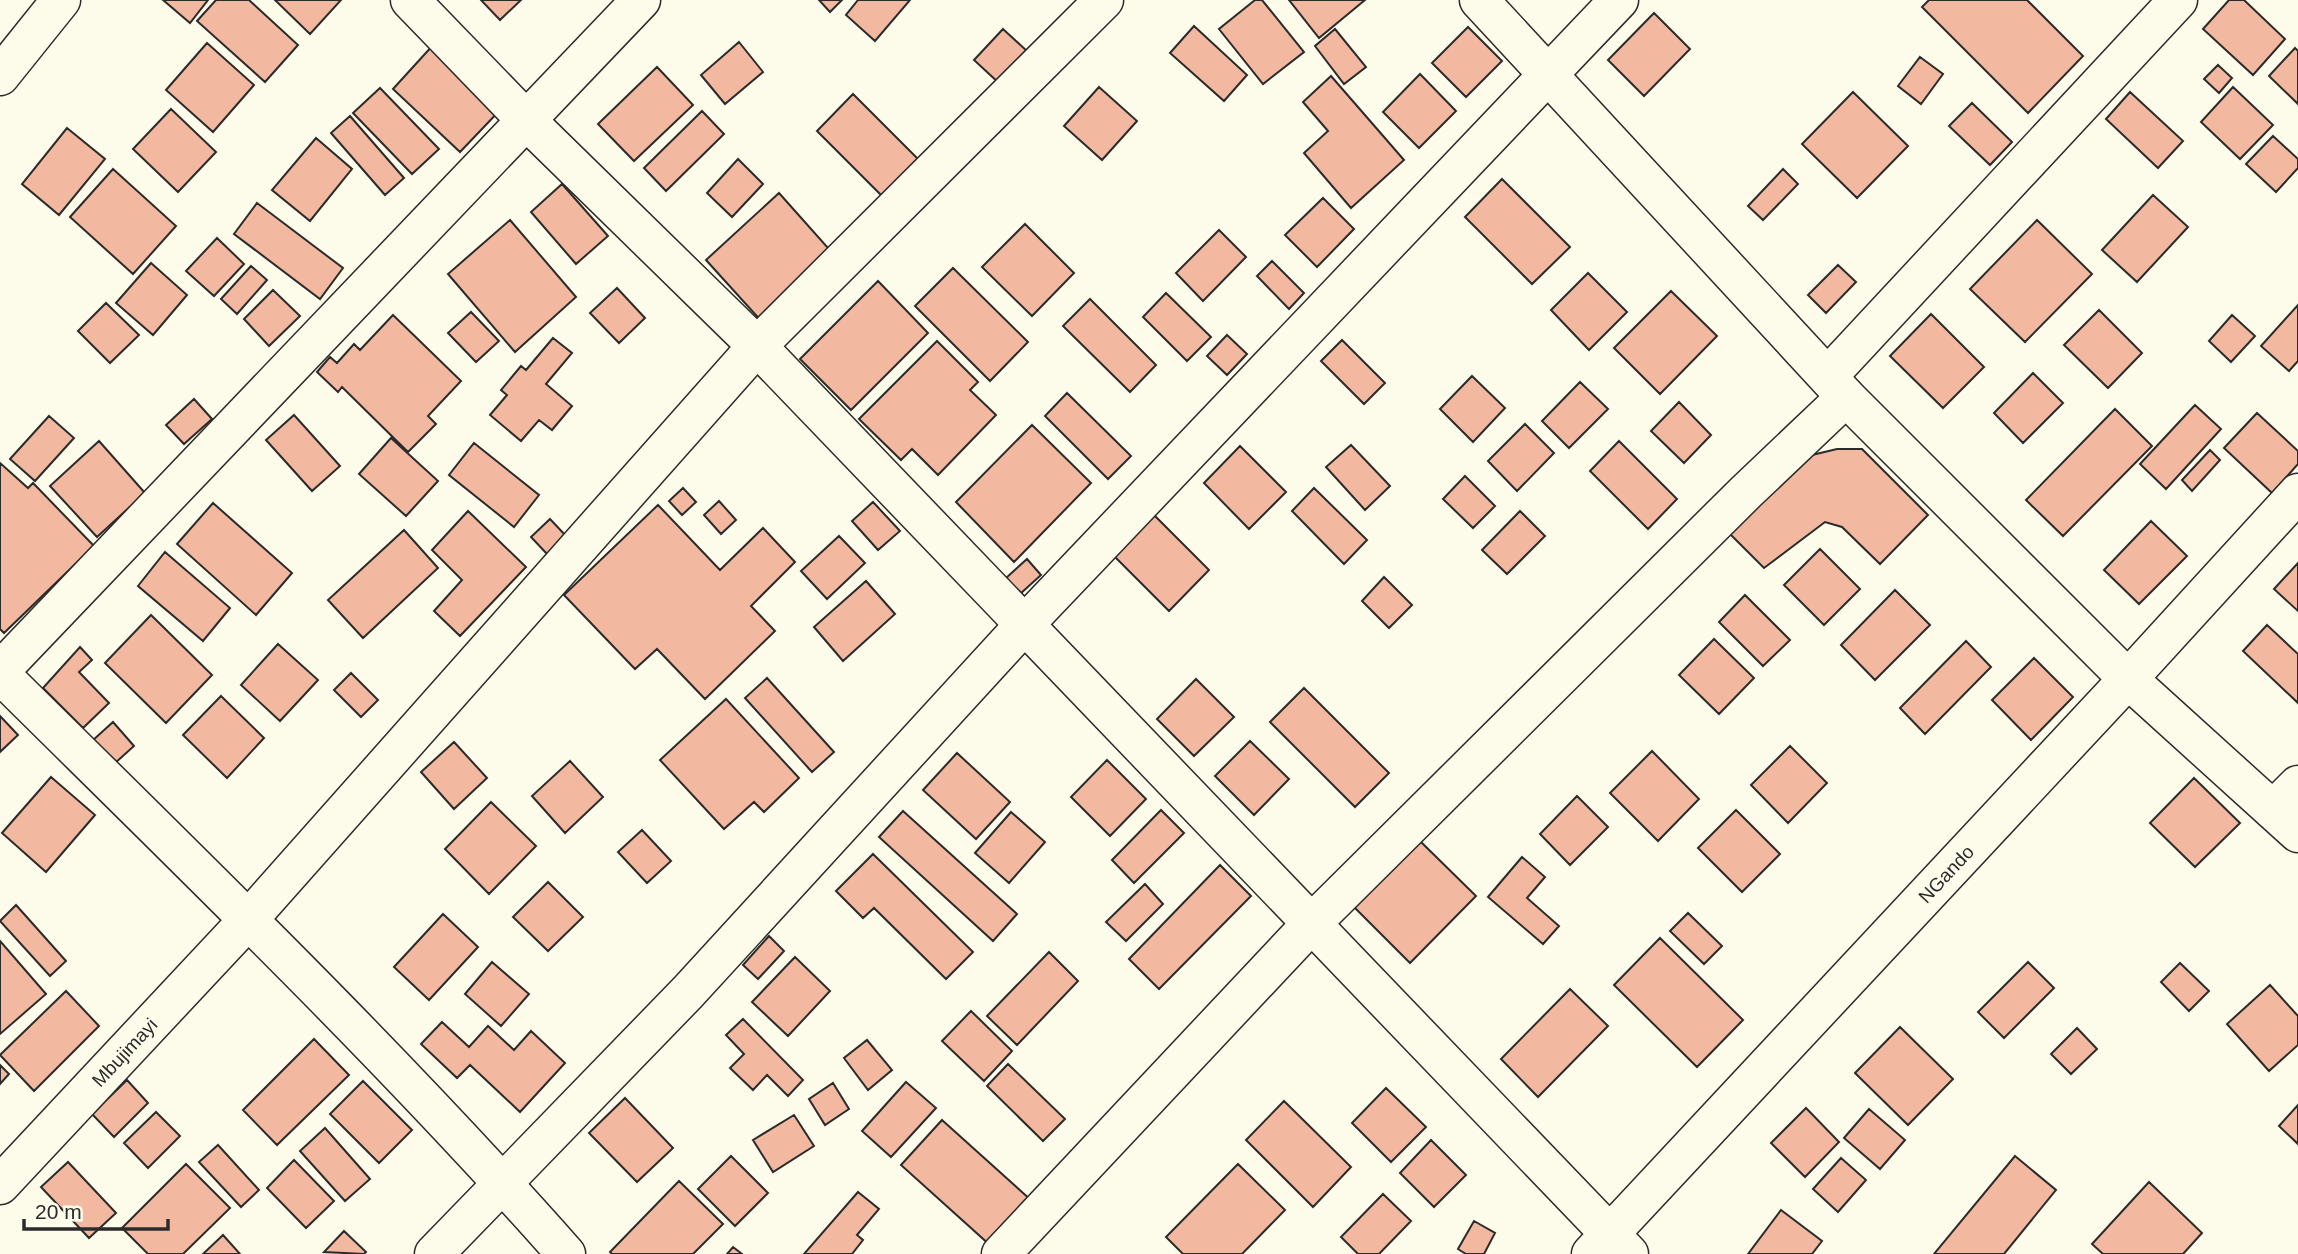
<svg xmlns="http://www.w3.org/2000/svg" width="2298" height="1254" font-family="Helvetica,sans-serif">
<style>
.building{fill:#f2b8a0;stroke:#2b2b2b;stroke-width:2}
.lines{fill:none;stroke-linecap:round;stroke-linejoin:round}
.street-casing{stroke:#2b2b2b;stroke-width:41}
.secondary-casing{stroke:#2b2b2b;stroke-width:41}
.street{stroke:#fdfbea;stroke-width:38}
.secondary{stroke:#fdfbea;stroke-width:38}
.labels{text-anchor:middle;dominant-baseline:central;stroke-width:5;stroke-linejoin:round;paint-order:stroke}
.street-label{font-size:19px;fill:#2b2b2b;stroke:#fdfbea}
</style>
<rect width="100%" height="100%" fill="#fdfbea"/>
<path class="building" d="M163,0H208L190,23Z
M216,0H249L298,45L265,82L197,21Z
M275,0H341L310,34Z
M481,0H521L500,20Z
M819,0H842L830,12Z
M858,0H910L875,41L846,15Z
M1255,0H1262L1304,52L1263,84L1219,29Z
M1289,0H1365L1319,38Z
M1929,0H2027L2083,56L2028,113L1922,7Z
M2229,0H2244L2285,39L2253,75L2203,29Z
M1654,13L1690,49L1644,96L1608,60Z
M1194,26L1247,75L1224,101L1170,53Z
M1468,27L1502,61L1466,97L1432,63Z
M1003,29L1028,52L1000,84L974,60Z
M1335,29L1366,67L1344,84L1315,46Z
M739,42L763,72L725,104L701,75Z
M207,43L254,85L213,132L166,90Z
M434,44L502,108L460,152L393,89Z
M2295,48L2298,51V104L2269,76Z
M1920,57L1943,74L1921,104L1898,86Z
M2218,65L2232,78L2219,93L2204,79Z
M657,67L693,105L634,161L598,124Z
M1420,74L1456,111L1419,148L1383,112Z
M1331,76L1404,160L1351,208L1304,153L1328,131L1303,102Z
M1099,87L1137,121L1102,160L1064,126Z
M2233,87L2273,125L2240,159L2201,122Z
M380,88L439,149L412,174L353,113Z
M1853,92L1908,146L1857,198L1802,144Z
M2130,92L2183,141L2158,168L2106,119Z
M853,94L927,168L891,205L817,131Z
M1972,103L2012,142L1990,165L1949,126Z
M171,109L216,152L178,192L133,149Z
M702,111L724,134L666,191L644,168Z
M350,116L404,178L385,195L331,133Z
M67,128L105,159L59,215L22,184Z
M2273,136L2298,159V168L2276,192L2246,164Z
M316,138L352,169L310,221L272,190Z
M738,159L763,184L732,217L707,193Z
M113,169L176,226L133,274L70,217Z
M1783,169L1798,184L1763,220L1748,206Z
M1502,179L1570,247L1532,284L1465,217Z
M562,184L608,236L576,264L531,212Z
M779,193L836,257L764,324L706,260Z
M2153,195L2188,227L2137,282L2102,250Z
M1323,198L1354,229L1317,267L1285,235Z
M257,203L343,268L320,299L234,234Z
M510,220L576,297L515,352L448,274Z
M2037,220L2092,274L2025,342L1970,289Z
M1025,224L1074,273L1032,316L982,267Z
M1219,230L1246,257L1203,301L1176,273Z
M217,238L244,264L214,296L186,271Z
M1272,261L1304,293L1289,309L1257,276Z
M151,263L187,295L153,335L116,303Z
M1838,265L1856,282L1826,313L1808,295Z
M251,266L267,280L237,314L221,299Z
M953,268L1028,342L990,381L915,306Z
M1588,273L1627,312L1589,350L1551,310Z
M878,281L928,333L851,410L800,359Z
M617,288L645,318L619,343L590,313Z
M273,290L300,316L269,346L244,319Z
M1671,291L1717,336L1660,394L1614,348Z
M1166,293L1211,337L1187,361L1143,317Z
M1090,299L1156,365L1130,392L1063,326Z
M106,303L139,335L110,363L78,331Z
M2298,305V361L2289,371L2261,346Z
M2099,310L2142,353L2108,388L2064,345Z
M471,312L499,341L476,362L448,333Z
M1931,314L1984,367L1943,408L1890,356Z
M393,315L461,381L428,416L436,424L408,452L342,387L338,392L317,372L330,357L337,363L354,344L360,350Z
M2232,315L2255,336L2231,362L2209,341Z
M1227,335L1247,354L1227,375L1207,356Z
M553,338L572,353L546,384L572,406L552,430L539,420L521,441L490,415L507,395L501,390L521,366L526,370Z
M1342,340L1385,383L1364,404L1321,361Z
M937,341L978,382L970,390L996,415L938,475L912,449L901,460L859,419Z
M2033,373L2063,403L2023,443L1994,413Z
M1472,376L1505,408L1473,442L1440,409Z
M1580,382L1608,409L1569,448L1542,421Z
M1067,393L1131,456L1108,479L1045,416Z
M194,399L212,419L184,444L166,425Z
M1679,402L1711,435L1684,463L1651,431Z
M2195,405L2221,429L2166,489L2140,464Z
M2115,409L2152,446L2063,536L2026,500Z
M2257,413L2298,451V464L2272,493L2224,448Z
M294,415L340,466L312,491L266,440Z
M49,416L74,438L35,481L10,459Z
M1525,424L1554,453L1517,491L1488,461Z
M1032,425L1091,483L1014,562L956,502Z
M391,438L438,481L406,516L359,474Z
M99,441L145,493L97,537L50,486Z
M1619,441L1677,499L1648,529L1590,471Z
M474,443L539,495L514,527L449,475Z
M1351,445L1390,486L1365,510L1326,467Z
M1240,446L1286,492L1249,529L1204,483Z
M1837,449H1862L1928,515L1880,564L1842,527L1825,522L1764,568L1728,532L1812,455Z
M2210,450L2220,460L2192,491L2182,480Z
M0,463L28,488L33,483L94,546L4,633L0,629Z
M1465,476L1495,506L1473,528L1443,499Z
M683,488L696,502L682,515L669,501Z
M1314,488L1367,540L1344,564L1292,511Z
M719,501L736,520L721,534L704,515Z
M873,502L900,531L878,550L852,521Z
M213,503L292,573L256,615L177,544Z
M658,505L720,570L763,528L795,562L751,606L775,631L705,699L657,649L635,669L564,595Z
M468,511L526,567L460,636L434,611L462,580L432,550Z
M1520,511L1545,536L1507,574L1482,550Z
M1151,512L1209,570L1169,611L1111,553Z
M550,519L567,537L548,555L531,537Z
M2151,521L2187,556L2139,604L2104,570Z
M404,530L438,568L363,638L328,600Z
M839,536L865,563L827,599L801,571Z
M1820,549L1860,589L1824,625L1784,585Z
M165,552L230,608L203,641L138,586Z
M1027,559L1041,575L1020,594L1006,578Z
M2298,563V611L2274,589Z
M1384,577L1412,605L1389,628L1362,601Z
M866,581L895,614L843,661L814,627Z
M1895,590L1930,625L1875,680L1841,645Z
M1745,595L1790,640L1763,666L1719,622Z
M151,615L212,675L166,723L105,663Z
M2267,625L2298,654V703L2243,651Z
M1714,639L1754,678L1719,714L1679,675Z
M1966,641L1991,667L1925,734L1900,708Z
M278,644L318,680L280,721L241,685Z
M80,647L92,660L79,672L109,703L83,728L43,688Z
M2034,658L2073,697L2031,740L1992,700Z
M351,673L378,700L361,717L334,690Z
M767,678L834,752L812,772L745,698Z
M1196,679L1234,717L1194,756L1157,719Z
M1304,688L1389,773L1355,807L1270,722Z
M221,696L264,738L227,778L183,735Z
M726,699L799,778L764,812L754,802L724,829L660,760Z
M0,716L18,735L0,752Z
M113,722L134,746L114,764L92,741Z
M1250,741L1289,779L1254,815L1215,776Z
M454,742L487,778L454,809L421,772Z
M1790,746L1827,783L1788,823L1751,785Z
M1652,751L1699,799L1658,841L1610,793Z
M957,753L1010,802L976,839L923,790Z
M1107,760L1146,799L1110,836L1071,797Z
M570,761L603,797L565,833L532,796Z
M51,777L95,815L46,872L2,833Z
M2194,778L2240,823L2195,867L2150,823Z
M1577,796L1608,827L1570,865L1540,834Z
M491,802L536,846L489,894L445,849Z
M1161,810L1184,833L1134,883L1112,860Z
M1736,810L1780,854L1742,892L1698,848Z
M903,811L1017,914L993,941L879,837Z
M1011,812L1045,842L1009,883L975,853Z
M642,830L671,861L647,883L618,852Z
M1420,841L1476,896L1410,963L1354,907Z
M873,854L973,952L946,979L874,908L863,918L836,891Z
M1522,857L1545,877L1527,898L1559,926L1543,944L1488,897Z
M1220,865L1251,896L1159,989L1129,959Z
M548,882L583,917L548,951L513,917Z
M1145,884L1163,904L1126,941L1106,922Z
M16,905L66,961L50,976L0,921Z
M1688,913L1722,946L1704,964L1670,931Z
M443,914L478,947L429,1000L394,967Z
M769,936L784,951L758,979L743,965Z
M1660,938L1743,1020L1697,1067L1614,985Z
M0,941L46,994L0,1034Z
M1049,952L1078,981L1017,1045L987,1016Z
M795,957L830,991L788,1036L752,1002Z
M492,962L529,994L501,1026L465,994Z
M2028,962L2054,988L2004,1038L1978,1012Z
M2180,963L2209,991L2189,1011L2161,982Z
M2270,985L2298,1016V1045L2269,1071L2227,1024Z
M1570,989L1608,1026L1538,1097L1501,1059Z
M66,991L99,1026L34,1091L0,1055Z
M971,1011L1012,1051L984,1081L942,1041Z
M743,1019L803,1080L788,1096L767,1075L753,1090L730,1068L744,1054L726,1035Z
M442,1022L469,1047L488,1026L514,1050L531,1031L565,1063L520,1112L470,1065L457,1078L421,1044Z
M1900,1027L1953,1079L1908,1125L1855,1073Z
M2077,1028L2097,1049L2071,1074L2051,1054Z
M314,1039L349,1075L277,1145L243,1110Z
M867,1040L892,1070L868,1090L844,1058Z
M1008,1064L1065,1119L1043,1141L987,1086Z
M0,1065L9,1074L0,1084Z
M127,1080L148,1103L114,1137L92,1114Z
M363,1081L412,1130L379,1163L330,1114Z
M906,1082L936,1108L891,1157L862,1131Z
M833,1083L849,1109L825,1125L809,1099Z
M1386,1088L1426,1127L1391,1162L1352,1123Z
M625,1098L673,1148L637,1182L589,1133Z
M1284,1101L1351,1167L1313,1207L1246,1140Z
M2298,1105V1144L2279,1126Z
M1806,1108L1839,1142L1805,1177L1771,1143Z
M1869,1109L1905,1140L1880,1169L1844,1138Z
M156,1112L180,1136L148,1168L124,1143Z
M794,1115L814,1146L773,1172L753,1140Z
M942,1120L1032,1201L991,1246L901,1165Z
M325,1128L370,1179L345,1201L300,1151Z
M1431,1140L1466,1175L1434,1207L1400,1173Z
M218,1145L259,1190L241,1207L199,1162Z
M731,1156L768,1193L735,1226L698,1189Z
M2015,1156L2056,1190L2004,1254H1934Z
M1841,1158L1866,1180L1838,1212L1813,1189Z
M294,1160L334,1201L306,1228L267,1188Z
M68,1162L116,1213L89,1238L41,1187Z
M186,1164L230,1208L183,1254H148L122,1228Z
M1238,1164L1285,1210L1242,1254H1183L1166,1237Z
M679,1181L723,1224L693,1254H612L610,1252Z
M2149,1182L2202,1233L2183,1254H2103L2092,1244Z
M858,1192L879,1209L857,1235L863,1240L852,1254H804Z
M1383,1194L1411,1221L1379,1254H1358L1341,1237Z
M1781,1210L1822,1241L1812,1254H1748Z
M1474,1221L1495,1233L1484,1254H1466L1458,1249Z
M344,1231L366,1252L364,1254L324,1252Z
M223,1235L240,1254H203Z
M733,1247L742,1254H727Z"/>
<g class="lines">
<g class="street-casing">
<g id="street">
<path d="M410,0L527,121L757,346L1629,1254"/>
<path d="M1479,0L1846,397L2128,679L2298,833"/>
<path d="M1829,375L2178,0"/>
<path d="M0,671L641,0"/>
<path d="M0,674C192,864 387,1052 566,1254"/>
<path d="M2273,810L2298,785"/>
<path id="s1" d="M0,1185L248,920L757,346L1104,0"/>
<path d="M434,1254L688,992L1025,624L1619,0"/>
<path d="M1001,1254L1313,922L1746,492L1846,397"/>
<path id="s2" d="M1591,1254L2128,679L2298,493"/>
</g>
</g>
<g class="secondary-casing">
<path id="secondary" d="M0,76L61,0"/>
</g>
<use href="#street" class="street"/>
<use href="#secondary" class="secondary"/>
</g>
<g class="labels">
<g class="street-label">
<text stroke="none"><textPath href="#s2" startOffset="520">NGando</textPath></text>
<text stroke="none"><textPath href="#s1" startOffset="182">Mbujimayi</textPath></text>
</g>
</g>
<path d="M24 1219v10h144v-10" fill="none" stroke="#2b2b2b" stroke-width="3.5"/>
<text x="35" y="1219" font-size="21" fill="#2b2b2b" stroke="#fdfbea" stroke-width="5" paint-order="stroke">20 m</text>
</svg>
